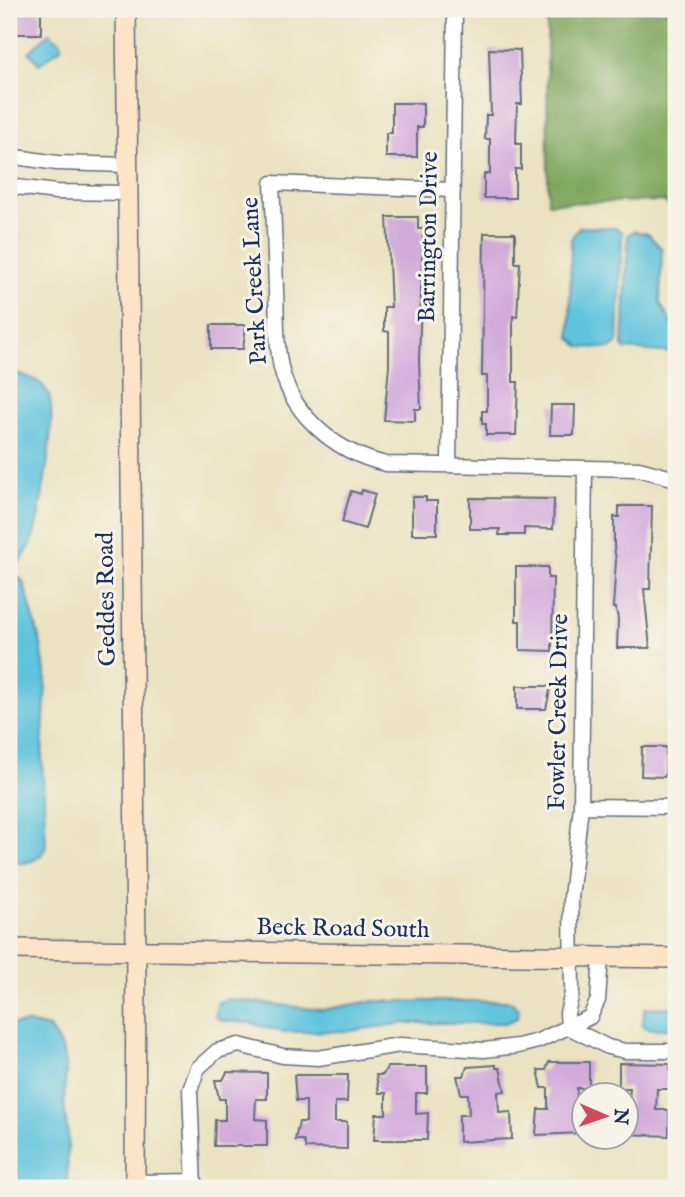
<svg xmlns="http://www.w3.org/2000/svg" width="685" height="1197" font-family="'IM FELL English',serif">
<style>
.forest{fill:#80a75e;stroke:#4e6b5e;stroke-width:2}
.water{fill:#5fc3dd;stroke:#3d799e;stroke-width:2}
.building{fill:#d2aadb}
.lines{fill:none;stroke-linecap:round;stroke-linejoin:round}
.street-casing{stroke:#636e80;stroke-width:17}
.secondary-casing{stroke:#636e80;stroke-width:22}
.street{stroke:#fff;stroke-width:14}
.secondary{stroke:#fee4c6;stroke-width:19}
.labels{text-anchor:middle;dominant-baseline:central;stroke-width:6;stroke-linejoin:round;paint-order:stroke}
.street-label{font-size:24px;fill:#1b2f5e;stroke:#f7f3e8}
</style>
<rect width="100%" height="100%" fill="#f7f3e8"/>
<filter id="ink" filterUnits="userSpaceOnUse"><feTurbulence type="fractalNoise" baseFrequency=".0143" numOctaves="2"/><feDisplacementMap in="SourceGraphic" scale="14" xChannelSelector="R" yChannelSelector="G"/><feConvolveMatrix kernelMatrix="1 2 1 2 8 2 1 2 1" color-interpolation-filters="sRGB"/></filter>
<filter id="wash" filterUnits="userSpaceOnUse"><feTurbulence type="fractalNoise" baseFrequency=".00686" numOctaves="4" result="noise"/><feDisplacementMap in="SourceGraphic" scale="28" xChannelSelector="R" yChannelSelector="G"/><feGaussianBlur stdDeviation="1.57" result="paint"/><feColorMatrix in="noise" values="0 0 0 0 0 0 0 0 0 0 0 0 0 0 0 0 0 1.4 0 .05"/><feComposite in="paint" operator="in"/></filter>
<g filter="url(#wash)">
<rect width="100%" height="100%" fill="#eae2c0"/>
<path class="forest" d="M547,10L676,11V214L664,201L548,203Z"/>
<path class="water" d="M49,33L61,42V48L39,64L29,52Z
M579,227L616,228L622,232L618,342L611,348L580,347L570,337L571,239Z
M634,231L648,234L662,249L660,303L676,331V353L624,349L623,346L628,235Z
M19,374C31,377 44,383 49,395C57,420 41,507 34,535C32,545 25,555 19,563L9,566V375Z
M9,576L20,578L24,584L41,644L46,680L42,757L46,847C40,862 24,865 9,862Z
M230,999L322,1010L372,1001H510L519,1009L517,1018L505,1023H405L350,1031L283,1032L250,1023L223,1021L215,1017L218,1002Z
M676,1007V1029H649L642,1025L645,1008Z
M28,1023L49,1028L62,1049L66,1067L64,1103L68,1137L67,1188H9V1025Z"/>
<g id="blocks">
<path class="building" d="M17,12H41V34H16Z
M489,49L520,50L522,104H517L516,144H521V169H515V198H484V174H490V139H485L486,115H491Z
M392,103H423V127H417V157H386V133H392Z
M387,217H418V229H423L419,361L421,409H415V421L384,420L389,366V332L384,331V307H391Z
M484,233H515V263H520L517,317L513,316V382H518L516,435H486V424H482V411H487V376H482Z
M211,325H246L243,349H211Z
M551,405H575L574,435H550Z
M362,490L375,494L365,529L342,522L351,491L361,494Z
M412,497H426V501H437V534H412Z
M470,498L554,499L553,529L524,528V535H499L500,529H470Z
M619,506H652L650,589H644L650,648H617L618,619L616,608H613L616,560L614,546V517H619Z
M516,567H548V578H553L552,651L520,650V621H516Z
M517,686H551L546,709H517Z
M642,747H666L665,777L641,776Z
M549,1062H589V1088H577L576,1108H584V1133L536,1135L538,1109H548V1088H542L538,1070H546Z
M619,1063L670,1064V1089H657L656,1110H669V1136L626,1134L630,1088H619Z
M496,1065V1068H500L505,1091L498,1092L499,1113L511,1112L512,1139L459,1142V1115H469L468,1094H461L457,1076H464L467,1067Z
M387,1067H427V1093H416V1114L428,1113L427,1140H374L376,1114H386V1093H379L376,1075H383Z
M227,1072L267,1073V1099H256L255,1119L267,1120V1146H214L215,1120H225V1099H219L215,1080H223Z
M294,1075H348L347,1102H335V1122H347V1149L306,1148L303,1140H295L299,1122H306V1101H296Z"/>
</g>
</g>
<g filter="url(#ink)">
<use href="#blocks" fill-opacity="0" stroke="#636e80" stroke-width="2"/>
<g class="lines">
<g class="street-casing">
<path id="street" d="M9,156L57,163L128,165
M9,186L56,192L128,193
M453,190L272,183C274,219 275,255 276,291C277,312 276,335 279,356C286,412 334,452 386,464L639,469L676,479
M449,465L455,9
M581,806L676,807
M568,1027L567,1013L572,993L571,898L581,806L585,468
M568,1027L608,1047L625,1051H676
M135,1182L195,1181
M194,1188L190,1090L198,1068L217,1051L239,1045L283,1056L318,1058L400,1045L484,1050L518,1046L538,1041L590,1017L598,1000L601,957"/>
</g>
<g class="secondary-casing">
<path id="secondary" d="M126,9L136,950L135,1188
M9,949L676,958"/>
</g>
<use href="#street" class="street"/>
<use href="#secondary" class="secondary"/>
</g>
</g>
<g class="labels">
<g class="street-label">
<text transform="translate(429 237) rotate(-89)">Barrington Drive</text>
<text transform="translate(255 281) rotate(-93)">Park Creek Lane</text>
<text transform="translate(107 599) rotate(-91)">Geddes Road</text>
<text transform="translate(559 712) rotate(-89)">Fowler Creek Drive</text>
<text transform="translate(343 929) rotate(1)">Beck Road South</text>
</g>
</g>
<rect width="685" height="1197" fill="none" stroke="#f7f3e8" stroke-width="35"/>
<g transform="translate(605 1116) rotate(92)"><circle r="33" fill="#f7f3e8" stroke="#9fa5b1" stroke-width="2"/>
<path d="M0-5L12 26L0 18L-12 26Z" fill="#d1495b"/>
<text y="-10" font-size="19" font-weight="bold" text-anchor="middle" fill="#1b2f5e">N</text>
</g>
</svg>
